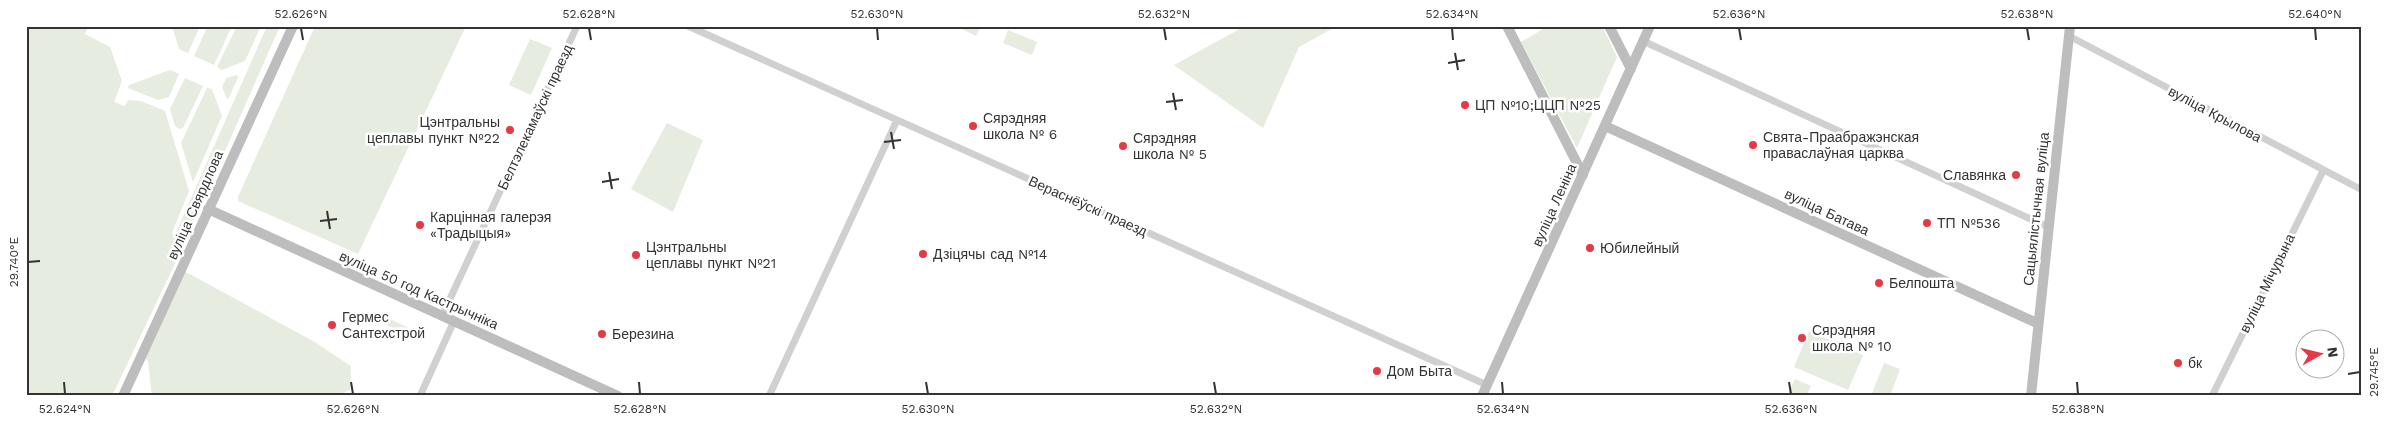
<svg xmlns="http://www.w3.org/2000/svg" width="2388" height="422" font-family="'Work Sans',sans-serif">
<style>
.green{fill:#e6ecdf}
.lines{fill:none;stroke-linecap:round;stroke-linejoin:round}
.street{stroke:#d0d0d0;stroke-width:7}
.secondary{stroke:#bdbdbd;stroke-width:10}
.ticks{fill:none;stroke:#333;stroke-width:2}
.poi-dot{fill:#e63946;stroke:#fff;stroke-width:2}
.labels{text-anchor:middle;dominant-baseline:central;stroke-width:5;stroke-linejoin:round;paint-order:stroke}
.poi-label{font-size:14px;fill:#333;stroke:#fff;text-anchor:start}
.street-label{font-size:14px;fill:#333;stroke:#fff}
.neatline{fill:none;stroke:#333;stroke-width:2}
.ticks-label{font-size:12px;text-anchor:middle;fill:#333}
</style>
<rect width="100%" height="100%" fill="#fff"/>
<path class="green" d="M26,26H88L85,34L110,47L122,81L114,102L125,106L128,100L141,101L165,111L189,191L172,233L174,237L267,26H280L181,251L112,396H26Z
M172,26H197L198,31L188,53L179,49Z
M205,26H232L214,65L194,56L206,30Z
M237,26H261L245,61L222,70L217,67Z
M315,26H466L358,254L238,201V197Z
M956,26H981L976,36Z
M1245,26H1337L1299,47L1263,128L1174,65Z
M1548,26H1602L1617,57L1577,148L1521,42Z
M1008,30L1037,42L1032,55L1003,43Z
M530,39L552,48L531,95L509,85Z
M170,70L179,74L169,97L158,100L128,88L129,85Z
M237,75L238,77L229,98L227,99L222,87L226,78Z
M185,78L203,86L183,128L179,129L175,126L170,109Z
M207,88L212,89L222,116L193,182L181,143Z
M667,123L703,140L673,212L631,189Z
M184,271L313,341L351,366L350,390L335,396H152L148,361L144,355Z
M390,319L424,335L421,341L387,325Z
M1809,331L1863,355L1848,390L1794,367Z
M1884,363L1900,369L1890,396H1871Z
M1795,379L1811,386L1806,396H1787Z"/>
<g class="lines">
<path class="street" d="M688,26L1487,385
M2069,36L2362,190
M1643,41L2048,227
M442,316L577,26
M420,396L454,321
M769,396L897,120
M2212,396L2323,171"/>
<path class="secondary" d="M1507,26L1583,175
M1609,26L1631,69
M1605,126L2037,323
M208,209L618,396
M123,396L293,26
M1482,396L1650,26
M2031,396L2070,26"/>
</g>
<path class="ticks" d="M301,28L303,40M589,28L591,40M877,28L878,40M1164,28L1166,40M1452,28L1453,40M1739,28L1741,40M2027,28L2029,40M2315,28L2316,40M1455,53L1458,70M1448,63L1465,60M1173,93L1176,110M1166,102L1183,100M891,132L894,149M884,142L901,140M609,172L612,189M602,182L619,179M327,211L330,229M320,221L337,219M28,262L40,261M2348,374L2360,372M64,382L65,394M351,382L353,394M639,382L640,394M926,382L928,394M1214,382L1216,394M1502,382L1503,394M1789,382L1791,394M2077,382L2078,394"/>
<g class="poi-dot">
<circle cx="1465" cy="105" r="5"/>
<circle cx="973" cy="126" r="5"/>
<circle cx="510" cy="130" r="5"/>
<circle cx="1753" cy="145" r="5"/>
<circle cx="1123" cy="146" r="5"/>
<circle cx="2016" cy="175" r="5"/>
<circle cx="1927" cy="223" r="5"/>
<circle cx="420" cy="225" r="5"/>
<circle cx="1590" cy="248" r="5"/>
<circle cx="923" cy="254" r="5"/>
<circle cx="636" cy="255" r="5"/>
<circle cx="1879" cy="283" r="5"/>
<circle cx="332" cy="325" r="5"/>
<circle cx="602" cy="334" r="5"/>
<circle cx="1802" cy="338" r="5"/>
<circle cx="2178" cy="363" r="5"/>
<circle cx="1377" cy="371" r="5"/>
</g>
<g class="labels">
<g class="poi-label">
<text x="1475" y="105">ЦП №10;ЦЦП №25</text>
<text x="983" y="118">Сярэдняя<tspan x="983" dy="16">школа № 6</tspan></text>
<text x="500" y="122" text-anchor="end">Цэнтральны<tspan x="500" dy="16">цеплавы пункт №22</tspan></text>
<text x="1763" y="137">Свята-Праабражэнская<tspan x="1763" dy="16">праваслаўная царква</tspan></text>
<text x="1133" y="138">Сярэдняя<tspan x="1133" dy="16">школа № 5</tspan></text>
<text x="2006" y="175" text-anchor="end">Славянка</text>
<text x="430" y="217">Карцінная галерэя<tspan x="430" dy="16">«Традыцыя»</tspan></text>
<text x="1937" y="223">ТП №536</text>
<text x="646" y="247">Цэнтральны<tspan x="646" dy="16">цеплавы пункт №21</tspan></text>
<text x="1600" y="248">Юбилейный</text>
<text x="933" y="254">Дзіцячы сад №14</text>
<text x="1889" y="283">Белпошта</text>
<text x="342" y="317">Гермес<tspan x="342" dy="16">Сантехстрой</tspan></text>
<text x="1812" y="330">Сярэдняя<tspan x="1812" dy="16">школа № 10</tspan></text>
<text x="612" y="334">Березина</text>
<text x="2188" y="363">бк</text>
<text x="1387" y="371">Дом Быта</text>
</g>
<g class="street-label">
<text transform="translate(2215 114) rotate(28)">вуліца Крылова</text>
<text transform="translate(535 117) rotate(-65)">Белтэлекамаўскі праезд</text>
<text transform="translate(195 205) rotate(-66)">вуліца Свярдлова</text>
<text transform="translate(1554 205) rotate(-66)">вуліца Леніна</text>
<text transform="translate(1088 206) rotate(24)">Вераснёўскі праезд</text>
<text transform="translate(2036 209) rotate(-84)">Сацыялістычная вуліца</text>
<text transform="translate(1827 212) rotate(25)">вуліца Батава</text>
<text transform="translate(2267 283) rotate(-64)">вуліца Мічурына</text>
<text transform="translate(419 290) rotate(24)">вуліца 50 год Кастрычніка</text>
</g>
</g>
<rect width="2388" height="422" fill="none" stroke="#ffffff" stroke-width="55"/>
<g transform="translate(2320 354) rotate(82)"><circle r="24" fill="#ffffff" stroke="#adadad"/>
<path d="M0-4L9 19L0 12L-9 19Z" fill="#e63946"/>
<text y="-8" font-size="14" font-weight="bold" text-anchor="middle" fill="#333333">N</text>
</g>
<rect x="28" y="28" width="2332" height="366" class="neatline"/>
<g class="ticks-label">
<text x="301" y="18">52.626°N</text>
<text x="589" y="18">52.628°N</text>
<text x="877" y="18">52.630°N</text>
<text x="1164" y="18">52.632°N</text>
<text x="1452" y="18">52.634°N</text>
<text x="1739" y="18">52.636°N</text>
<text x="2027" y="18">52.638°N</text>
<text x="2315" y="18">52.640°N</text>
<text transform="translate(14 262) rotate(-90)" y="4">29.740°E</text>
<text transform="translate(2374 372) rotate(-90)" y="4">29.745°E</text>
<text x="65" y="413">52.624°N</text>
<text x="353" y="413">52.626°N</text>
<text x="640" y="413">52.628°N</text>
<text x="928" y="413">52.630°N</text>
<text x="1216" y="413">52.632°N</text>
<text x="1503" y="413">52.634°N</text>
<text x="1791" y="413">52.636°N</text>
<text x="2078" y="413">52.638°N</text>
</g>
</svg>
